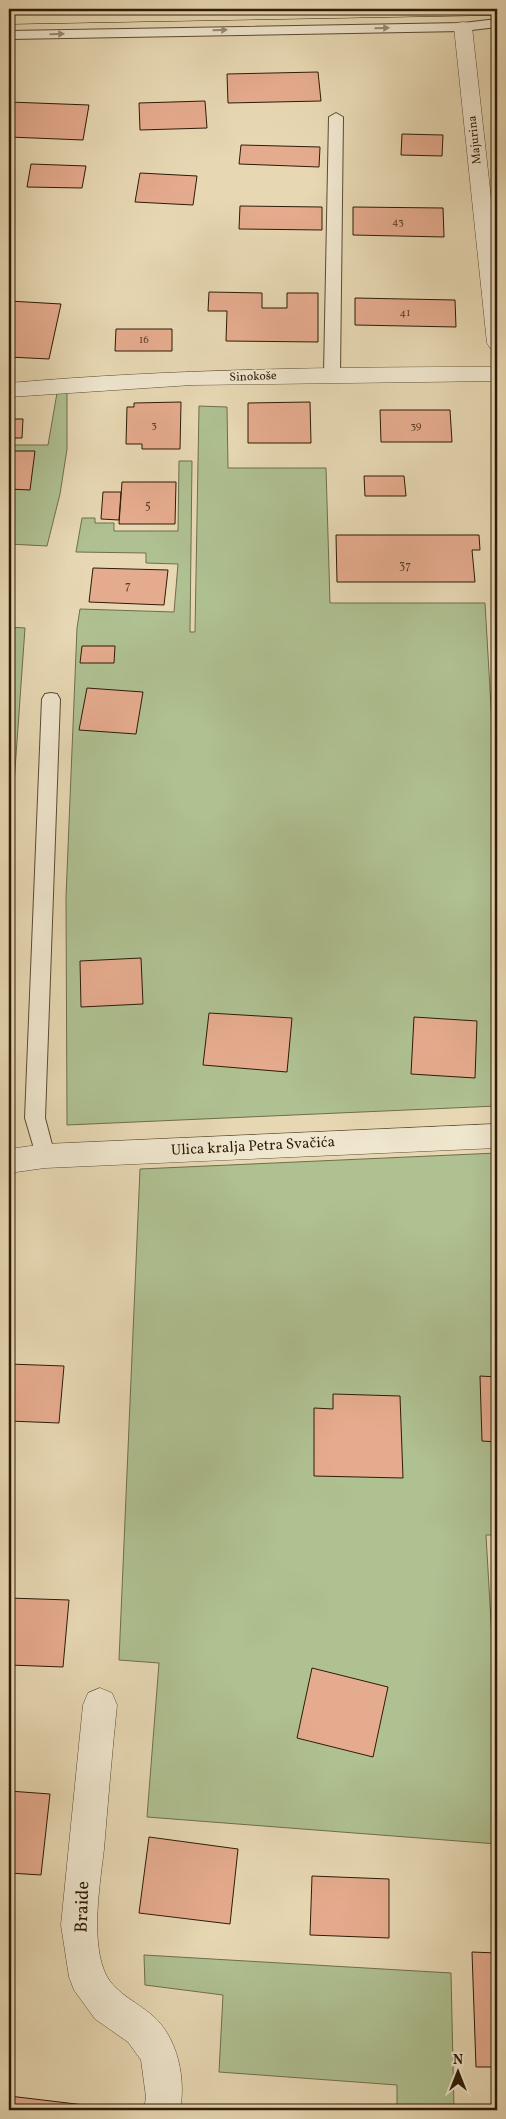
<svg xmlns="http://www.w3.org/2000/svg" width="506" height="2119" font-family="Vollkorn,serif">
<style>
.green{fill:#afc091;stroke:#6e6e4c}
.building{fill:#e5ab8e;stroke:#2e1b06}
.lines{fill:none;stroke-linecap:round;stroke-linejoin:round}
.service-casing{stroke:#5c4a31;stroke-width:2}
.minor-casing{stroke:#5c4a31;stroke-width:1}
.primary-casing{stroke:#2e1b06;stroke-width:1}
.service{fill:#efe6ce;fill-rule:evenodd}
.minor{fill:#efe6ce;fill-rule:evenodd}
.primary{fill:#e7d8b3;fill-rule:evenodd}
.oneway{fill:#988b74}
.labels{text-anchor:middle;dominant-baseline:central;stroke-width:4;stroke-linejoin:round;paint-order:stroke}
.far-number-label{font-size:11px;fill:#5c3f28}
.far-street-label{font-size:12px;fill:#2e1b06;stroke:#efe6ce}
.number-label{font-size:12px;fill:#5c3f28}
.street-label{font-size:15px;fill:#2e1b06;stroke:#efe6ce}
.near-street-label{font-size:18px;fill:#2e1b06;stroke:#efe6ce}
</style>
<rect width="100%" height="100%" fill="#e7d8b3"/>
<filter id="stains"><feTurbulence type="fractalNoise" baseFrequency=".004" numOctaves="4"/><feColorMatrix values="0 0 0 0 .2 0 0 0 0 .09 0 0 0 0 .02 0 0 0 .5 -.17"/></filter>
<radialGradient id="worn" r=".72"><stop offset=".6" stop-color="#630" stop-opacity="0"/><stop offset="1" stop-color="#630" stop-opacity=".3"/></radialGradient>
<path class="green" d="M67,392V449L60,494L47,546L9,544V445H48L57,393Z
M199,406L227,407L228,468H326L330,603H485L497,810V1106L67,1125L66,897L77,628L80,609L174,612L178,564L146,563V553L76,552L82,518H95V523H114V531H178L179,461H192L190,632H195Z
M9,627L25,628L9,855Z
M497,1153V1535H486L493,1657H497V1844L147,1817L159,1663L119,1660L140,1169Z
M144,1955L451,1973L454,2110H397V2085L219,2072L223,1995L145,1985Z"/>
<path class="building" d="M318,72L321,101L228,103L227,74Z
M205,101L207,128L140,130L139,103Z
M9,102L89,105L83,140L9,137Z
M402,134L443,135L442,156L401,155Z
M241,145L320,147L319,167L239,164Z
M31,164L86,166L82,188L27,187Z
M140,173L197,176L193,205L135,202Z
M240,206L322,207V230L239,229Z
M353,207L443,208L444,237L353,235Z
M209,292L262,293V308H287V293H318V342L226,341L227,311H208Z
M355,298L455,300L456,327L355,325Z
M9,301L61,304L49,359L9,357Z
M116,329H172V351H115Z
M181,402L180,449H142V444H126L127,407H134V403Z
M310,402L311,443H248V403Z
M380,410H450L452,442H381Z
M9,419H23L22,438H9Z
M9,451H35L30,490L9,489Z
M364,476H404L406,496H365Z
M122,482H176L175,524H119Z
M103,492H121L119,520L101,519Z
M336,535H479L480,550H472L475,582H337Z
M93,568L168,570L164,605L89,602Z
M82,646H115L114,663H80Z
M87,688L143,692L136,734L79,730Z
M141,958L143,1004L81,1007L80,961Z
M209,1013L292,1018L287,1072L203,1065Z
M414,1017L477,1021L475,1078L411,1074Z
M9,1364L64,1366L59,1423L9,1421Z
M480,1376L497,1377V1442L482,1441Z
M333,1394L400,1396L403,1478L314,1476V1408L333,1409Z
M9,1598L69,1600L63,1667L9,1665Z
M312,1668L388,1687L373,1757L297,1738Z
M9,1791L50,1794L41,1875L9,1873Z
M149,1837L238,1849L230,1924L139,1913Z
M312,1876L389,1879V1938L310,1935Z
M472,1952L497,1953V2067H476Z
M9,2096L118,2109L9,2110Z"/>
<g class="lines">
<g class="service-casing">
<path id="service" d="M497,19V27L463,31L9,39V31L463,23Z
M336,113L343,117L340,374L332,379L324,374L329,117Z
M51,693L57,694L60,699L45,1118L55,1156L52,1162L45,1165L38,1162L25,1118L42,699L45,694Z"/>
</g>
<g class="minor-casing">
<path id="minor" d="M463,22L469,23L472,27L497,252V350L490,348L487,343L454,27L457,23Z
M497,367V381L192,385L9,397V383C171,369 334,367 497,367Z
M497,1124V1148L45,1168L9,1173V1149L45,1144Z
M100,1688L112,1693L117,1705C112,1753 108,1801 104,1849C100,1883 91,1937 104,1970C112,1992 136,2001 153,2016C178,2038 186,2079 180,2110H144L146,2097L141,2060L128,2042L95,2019L74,1990L69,1977L61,1925L83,1705L88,1693Z"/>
</g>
<g class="primary-casing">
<path id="primary" d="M273,9H497V15L9,24V14Z"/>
</g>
<use href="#service" class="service"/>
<use href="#minor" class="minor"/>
<use href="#primary" class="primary"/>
</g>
<defs><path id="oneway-solid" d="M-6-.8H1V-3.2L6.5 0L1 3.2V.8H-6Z" transform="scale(1.25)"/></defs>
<g class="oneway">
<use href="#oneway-solid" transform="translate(382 28) rotate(-1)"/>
<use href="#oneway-solid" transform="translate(220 30) rotate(-1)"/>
<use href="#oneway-solid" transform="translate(57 34) rotate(-1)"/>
</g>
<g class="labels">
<g class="far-number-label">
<text x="398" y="222">43</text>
<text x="405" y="313">41</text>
<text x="144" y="340">16</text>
<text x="154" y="425">3</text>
<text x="416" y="426">39</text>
</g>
<g class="far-street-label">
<text transform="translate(475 140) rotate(-96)">Majurina</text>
<text transform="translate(253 377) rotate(-2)">Sinokoše</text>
</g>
<g class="number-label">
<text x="148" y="506">5</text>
<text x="405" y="566">37</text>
<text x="128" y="586">7</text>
</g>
<g class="street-label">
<text transform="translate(253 1147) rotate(-3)">Ulica kralja Petra Svačića</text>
</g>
<g class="near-street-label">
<text transform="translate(83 1907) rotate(-88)">Braide</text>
</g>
</g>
<rect width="506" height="2119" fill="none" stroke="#e7d8b3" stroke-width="30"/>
<rect x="10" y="10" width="486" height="2099" fill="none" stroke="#2e1b06" stroke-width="2.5"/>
<rect x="15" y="15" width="476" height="2089" fill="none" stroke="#2e1b06"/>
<g transform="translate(458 2072)" stroke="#efe6ce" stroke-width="4" paint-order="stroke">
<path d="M0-4L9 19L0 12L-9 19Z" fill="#2e1b06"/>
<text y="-8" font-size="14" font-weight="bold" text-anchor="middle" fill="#2e1b06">N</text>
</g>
<rect width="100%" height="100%" filter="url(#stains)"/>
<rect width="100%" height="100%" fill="url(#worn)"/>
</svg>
